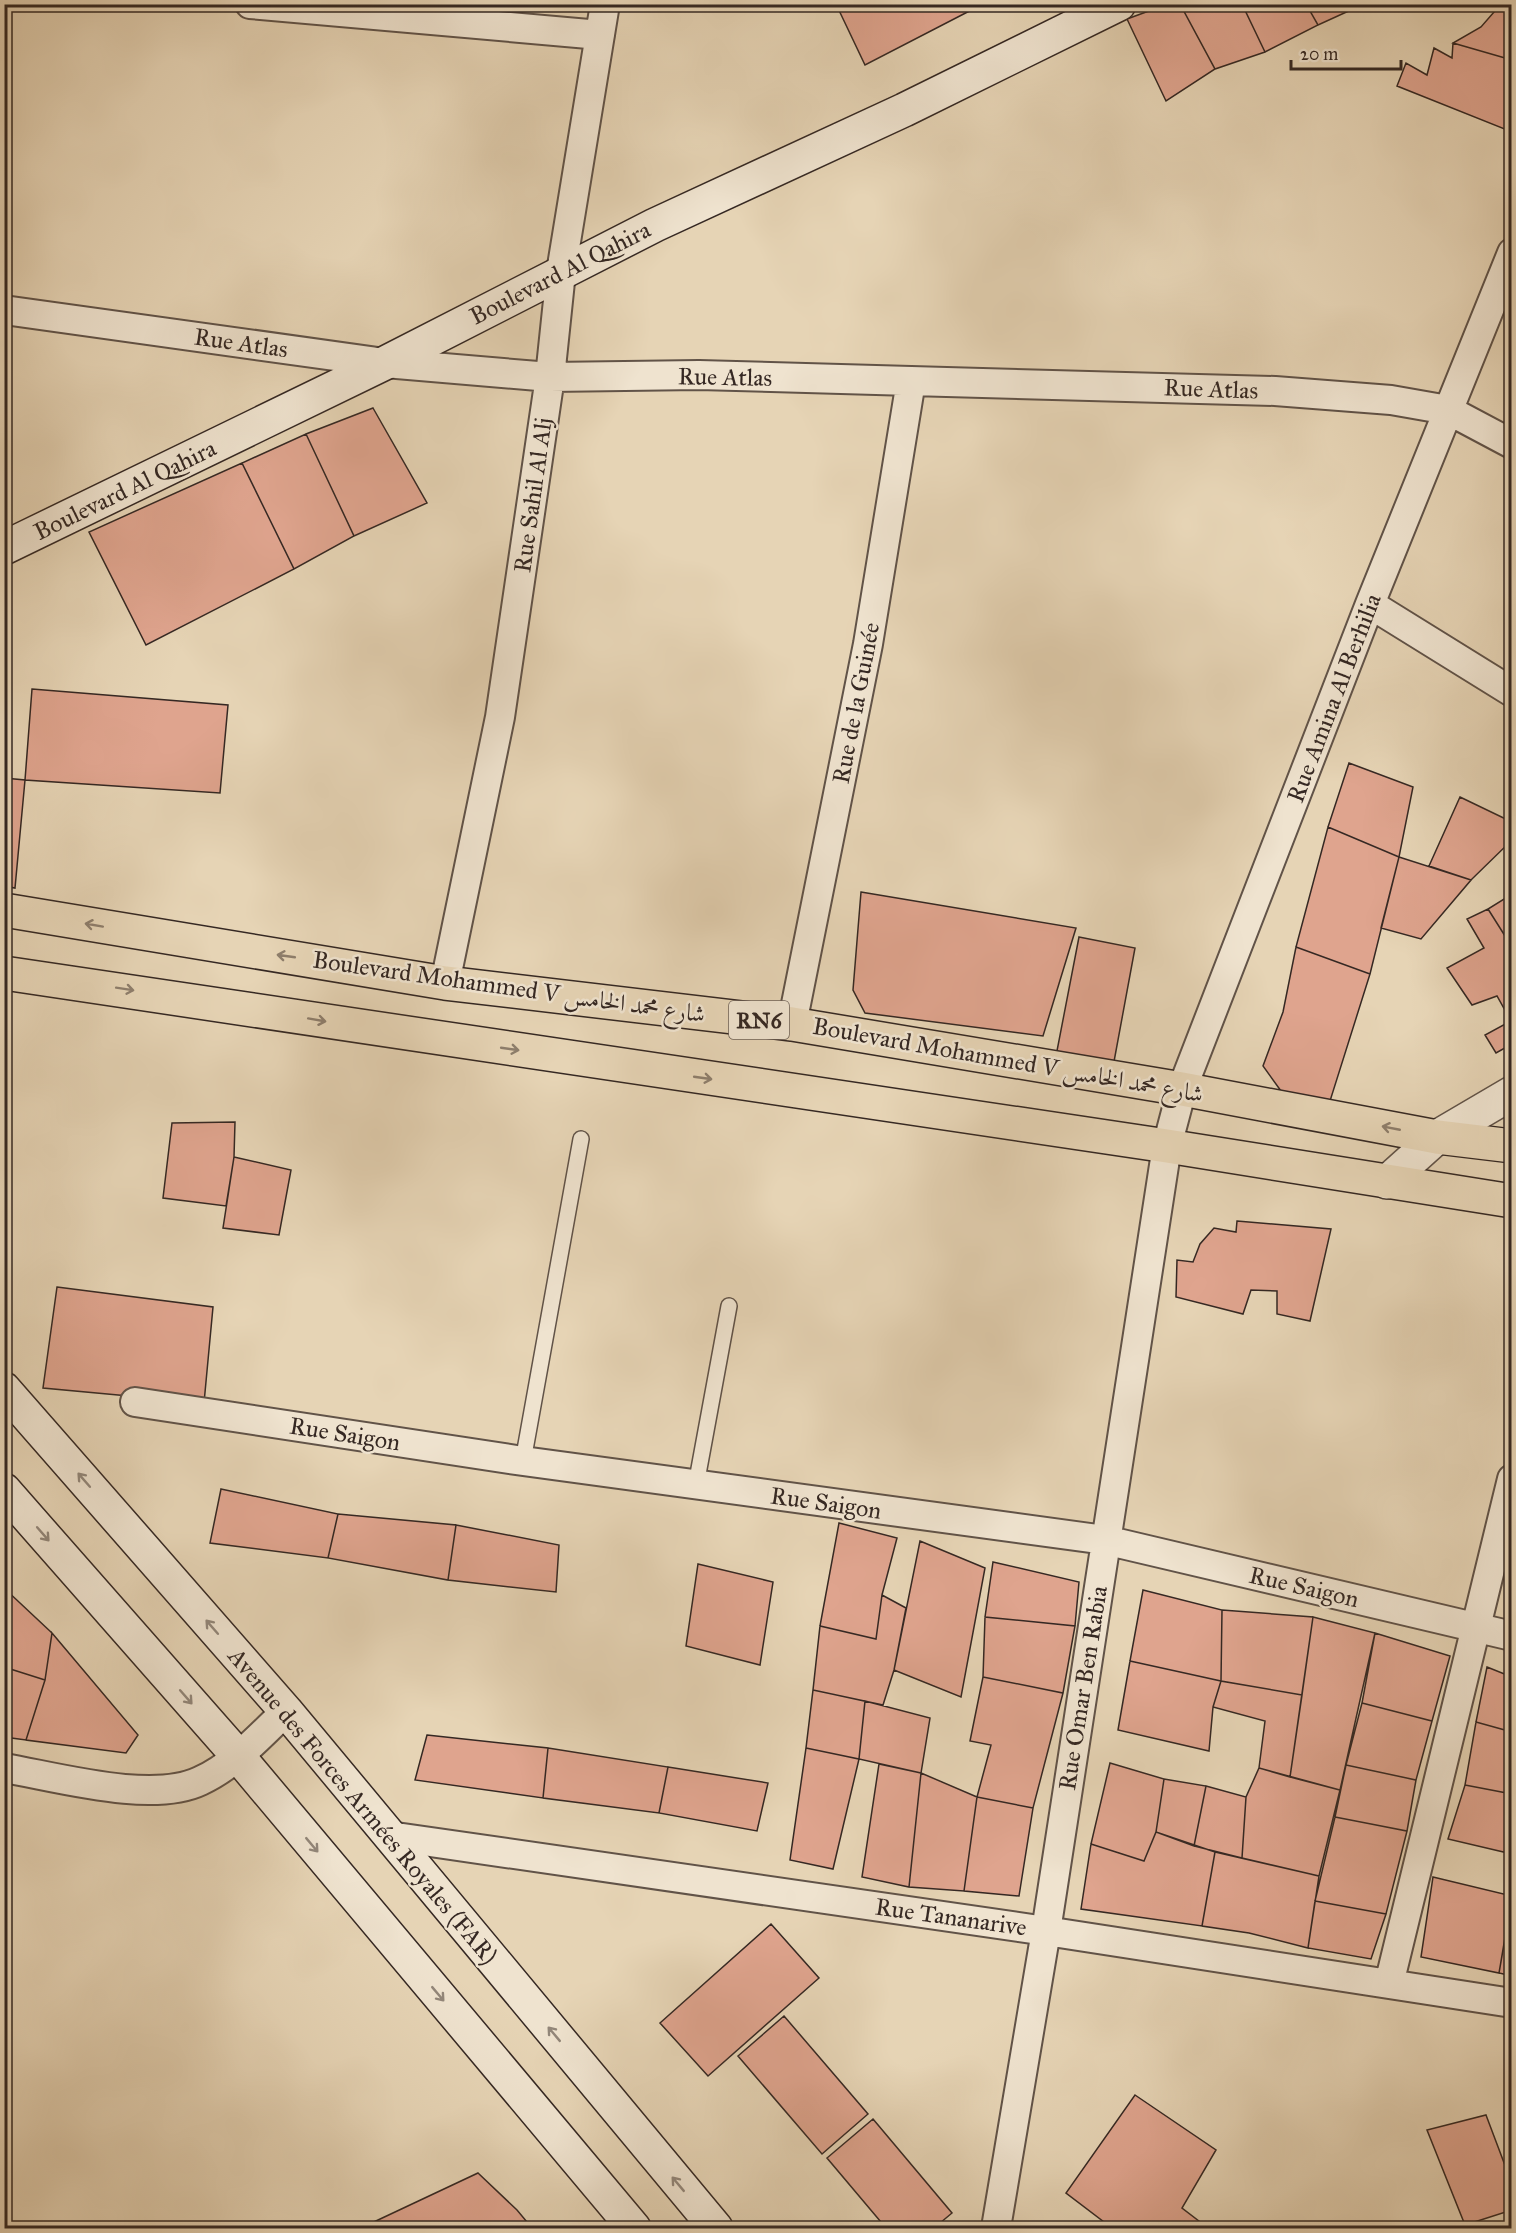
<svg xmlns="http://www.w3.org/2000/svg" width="1516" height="2233" font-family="'IM FELL Great Primer',Amiri,serif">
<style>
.building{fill:#dfa48e;stroke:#352823;stroke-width:1.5}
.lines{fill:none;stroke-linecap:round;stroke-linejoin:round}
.service-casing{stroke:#615348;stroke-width:18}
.minor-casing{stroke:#615348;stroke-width:32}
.tertiary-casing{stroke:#615348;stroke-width:36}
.secondary-casing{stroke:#352823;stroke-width:36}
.primary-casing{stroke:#352823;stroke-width:36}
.service{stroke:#efe3cf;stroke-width:15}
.minor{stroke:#efe3cf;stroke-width:28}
.tertiary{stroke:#efe3cf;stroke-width:33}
.secondary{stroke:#efe3cf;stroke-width:33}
.primary{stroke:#e6d4b5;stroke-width:33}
.oneway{stroke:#8e7e6c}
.oneway2{stroke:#928679}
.labels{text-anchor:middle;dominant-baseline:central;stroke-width:5;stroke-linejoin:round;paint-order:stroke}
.shield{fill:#efe3cf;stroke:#6d6057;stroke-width:1.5}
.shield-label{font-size:22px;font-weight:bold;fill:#352823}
.street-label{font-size:24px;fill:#352823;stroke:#efe3cf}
</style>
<rect width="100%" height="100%" fill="#e6d4b5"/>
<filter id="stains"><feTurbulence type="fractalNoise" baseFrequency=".00333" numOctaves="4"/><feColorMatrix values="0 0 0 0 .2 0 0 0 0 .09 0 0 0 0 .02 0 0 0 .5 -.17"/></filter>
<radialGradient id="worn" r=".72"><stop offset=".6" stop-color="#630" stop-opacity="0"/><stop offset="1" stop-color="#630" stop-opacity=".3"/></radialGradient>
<path class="building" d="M836,4H983L865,65Z
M1168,4H1180L1215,69L1166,101L1127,19Z
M1180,4H1242L1265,52L1215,69Z
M1242,4H1306L1318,25L1265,52Z
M1306,4H1364L1318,25Z
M1501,4H1512V60L1453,43L1481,27Z
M1453,43L1512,60V132L1397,86L1406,63L1427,75L1434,48L1452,58Z
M373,408L427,503L354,536L306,434Z
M306,434L354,536L294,569L242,463Z
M242,463L294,569L146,645L89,532Z
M32,689L228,705L220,793L25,780Z
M1349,763L1413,787L1399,857L1328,827Z
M4,778L25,780L15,888L4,886Z
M1460,797L1512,822V840L1471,880L1429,866Z
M1328,827L1399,857L1370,974L1296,947Z
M1399,857L1471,880L1421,939L1381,928Z
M861,892L1076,928L1043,1036L865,1013L853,990Z
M1512,894V947L1488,909Z
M1488,909L1512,947V1044L1496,1053L1485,1035L1511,1021L1497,996L1472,1005L1447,968L1484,948L1467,919Z
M1079,937L1135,948L1113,1067L1056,1056Z
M1296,947L1370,974L1330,1101L1281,1091L1263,1066L1283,1012Z
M235,1122L234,1157L226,1206L163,1198L172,1123Z
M234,1157L291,1170L279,1235L223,1228Z
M1237,1221L1331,1229L1310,1321L1277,1314V1291L1251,1290L1243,1314L1176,1297L1177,1260L1193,1262L1200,1244L1214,1228L1236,1232Z
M57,1287L213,1307L204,1403L43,1388Z
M221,1489L338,1514L328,1558L210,1543Z
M338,1514L456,1525L448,1580L328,1558Z
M839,1523L897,1538L882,1595L876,1639L820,1626Z
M456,1525L559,1545L556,1592L448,1580Z
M920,1541L985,1568L961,1697L894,1670Z
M993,1562L1079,1582L1075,1626L985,1617Z
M698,1564L773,1582L760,1665L686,1646Z
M4,1588L52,1633L45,1680L4,1667Z
M1143,1590L1222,1610L1221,1681L1130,1661Z
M882,1595L906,1608L894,1670L883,1705L813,1690L820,1626L876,1639Z
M1222,1610L1313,1617L1302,1695L1221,1681Z
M985,1617L1075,1626L1063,1693L983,1677Z
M1313,1617L1375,1633L1340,1790L1290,1777Z
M52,1633L138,1735L126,1753L26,1740L45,1680Z
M1375,1633L1450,1656L1432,1721L1362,1703Z
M1130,1661L1221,1681L1213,1707L1209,1751L1118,1730Z
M4,1667L45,1680L26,1740L4,1737Z
M1487,1667L1512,1677V1732L1476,1722Z
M983,1677L1063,1693L1033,1808L977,1797L991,1745L970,1741Z
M1221,1681L1302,1695L1290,1777L1259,1768L1265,1721L1213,1707Z
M813,1690L865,1701L859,1759L806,1748Z
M865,1701L930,1718L921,1773L859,1759Z
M1362,1703L1432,1721L1416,1780L1346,1765Z
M1476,1722L1512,1732V1794L1465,1785Z
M427,1735L548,1748L543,1798L415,1780Z
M548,1748L668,1767L659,1813L543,1798Z
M806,1748L859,1759L833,1869L790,1860Z
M1110,1763L1164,1779L1156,1832L1144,1861L1091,1844Z
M879,1764L921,1773L909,1887L862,1877Z
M1346,1765L1416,1780L1407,1831L1335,1817Z
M668,1767L768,1783L757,1831L659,1813Z
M1259,1768L1340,1790L1319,1876L1242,1858L1246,1797Z
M921,1773L977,1797L964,1891L909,1887Z
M1164,1779L1206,1786L1194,1846L1156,1832Z
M1465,1785L1512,1794V1854L1448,1839Z
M1206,1786L1246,1797L1242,1858L1194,1846Z
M977,1797L1033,1808L1019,1896L964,1891Z
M1335,1817L1407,1831L1386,1914L1315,1901Z
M1156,1832L1215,1852L1202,1926L1081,1909L1091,1844L1144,1861Z
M1215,1852L1319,1876L1308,1948L1249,1933L1202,1926Z
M1433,1877L1512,1896L1499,1973L1421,1957Z
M1512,1898V1976L1499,1973Z
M1315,1901L1386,1914L1371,1959L1308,1948Z
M771,1924L819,1978L708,2076L660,2023Z
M784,2016L868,2114L822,2154L738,2056Z
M1135,2095L1216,2150L1182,2208L1208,2228H1112L1066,2193Z
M1486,2115L1512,2184V2210L1465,2225L1427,2130Z
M873,2119L952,2213L934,2228H886L827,2158Z
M478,2173L517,2210L532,2228H361Z"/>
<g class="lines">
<g class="service-casing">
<path id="service" d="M523,1461L581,1139
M696,1485L729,1306"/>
</g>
<g class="minor-casing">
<path id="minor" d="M250,4L600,35
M4,310L385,363L550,377L699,375L911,381L1275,391L1391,400L1448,410L1512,444
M1370,604L1512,692
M445,983L500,717L550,377L561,272L605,4
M792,1024L868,644L911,381
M135,1402L523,1461L1105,1540L1512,1636
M4,1768C57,1777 152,1804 200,1781C233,1766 260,1736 286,1711
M389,1836L1046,1931L1512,2003
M1389,1984L1512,1479
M996,2228L1046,1931L1167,1146L1182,1089L1370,604L1512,253"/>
</g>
<g class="tertiary-casing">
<path id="tertiary" d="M1387,1182L1437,1137L1512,1093"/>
</g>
<g class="secondary-casing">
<path id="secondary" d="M4,548L385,363L655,225L904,110L1119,4
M4,1389L286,1711L716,2228
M4,1490L238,1756L634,2228"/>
</g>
<g class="primary-casing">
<path id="primary" d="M4,910L445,983L792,1024L1182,1089L1437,1137L1512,1146
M4,973L1167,1146L1512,1201"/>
</g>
<use href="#service" class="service"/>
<use href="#minor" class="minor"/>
<use href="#tertiary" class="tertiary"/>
<use href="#secondary" class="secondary"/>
<use href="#primary" class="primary"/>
</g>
<defs><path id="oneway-shaft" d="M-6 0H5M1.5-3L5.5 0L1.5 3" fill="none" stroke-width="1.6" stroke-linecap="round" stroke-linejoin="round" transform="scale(1.5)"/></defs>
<g class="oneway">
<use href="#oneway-shaft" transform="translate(94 925) rotate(-170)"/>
<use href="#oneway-shaft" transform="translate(286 956) rotate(-172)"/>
<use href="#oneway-shaft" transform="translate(125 989) rotate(9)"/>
<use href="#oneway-shaft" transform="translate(317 1020) rotate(10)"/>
<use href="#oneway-shaft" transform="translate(510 1049) rotate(8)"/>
<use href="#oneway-shaft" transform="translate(703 1078) rotate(8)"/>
<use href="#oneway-shaft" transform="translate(1391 1128) rotate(-169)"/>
</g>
<g class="oneway2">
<use href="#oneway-shaft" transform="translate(84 1480) rotate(-131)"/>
<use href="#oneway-shaft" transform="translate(43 1534) rotate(49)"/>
<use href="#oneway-shaft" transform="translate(212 1627) rotate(-131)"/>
<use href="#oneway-shaft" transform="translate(186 1697) rotate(49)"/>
<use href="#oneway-shaft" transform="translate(312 1845) rotate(50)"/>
<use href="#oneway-shaft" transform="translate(438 1994) rotate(50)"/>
<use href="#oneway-shaft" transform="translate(554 2034) rotate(-130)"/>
<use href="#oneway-shaft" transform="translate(678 2184) rotate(-130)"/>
</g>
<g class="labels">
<rect class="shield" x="729" y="1001" width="60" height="38" rx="4.5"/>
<g class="shield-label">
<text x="759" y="1020">RN6</text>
</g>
<g class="street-label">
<text transform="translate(560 273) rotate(-27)">Boulevard Al Qahira</text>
<text transform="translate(241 343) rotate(8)">Rue Atlas</text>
<text transform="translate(725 377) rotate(1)">Rue Atlas</text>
<text transform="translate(1211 389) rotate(2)">Rue Atlas</text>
<text transform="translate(125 490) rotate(-26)">Boulevard Al Qahira</text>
<text transform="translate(533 495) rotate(-82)">Rue Sahil Al Alj</text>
<text transform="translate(1334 698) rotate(-69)">Rue Amina Al Berhilia</text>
<text transform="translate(856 703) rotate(-79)">Rue de la Guinée</text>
<text transform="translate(509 987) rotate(8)">Boulevard Mohammed V شارع محمد الخامس</text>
<text transform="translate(1008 1060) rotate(10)">Boulevard Mohammed V شارع محمد الخامس</text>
<text transform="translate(345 1434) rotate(9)">Rue Saigon</text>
<text transform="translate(826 1503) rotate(8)">Rue Saigon</text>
<text transform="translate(1304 1587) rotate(13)">Rue Saigon</text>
<text transform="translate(1083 1688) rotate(-81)">Rue Omar Ben Rabia</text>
<text transform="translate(363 1806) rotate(50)">Avenue des Forces Armées Royales (FAR)</text>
<text transform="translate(951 1917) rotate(8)">Rue Tananarive</text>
</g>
</g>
<rect width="1516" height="2233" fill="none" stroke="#e6d4b5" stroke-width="24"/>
<rect x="6" y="6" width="1504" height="2221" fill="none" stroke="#352823" stroke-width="3"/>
<rect x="12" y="12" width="1492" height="2209" fill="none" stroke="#352823" stroke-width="1.5"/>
<path d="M1291 60v9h110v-9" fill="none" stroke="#352823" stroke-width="3"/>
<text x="1300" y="60" font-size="18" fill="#352823" stroke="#efe3cf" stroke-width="4.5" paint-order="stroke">20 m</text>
<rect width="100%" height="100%" filter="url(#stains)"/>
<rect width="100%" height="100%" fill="url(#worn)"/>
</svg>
